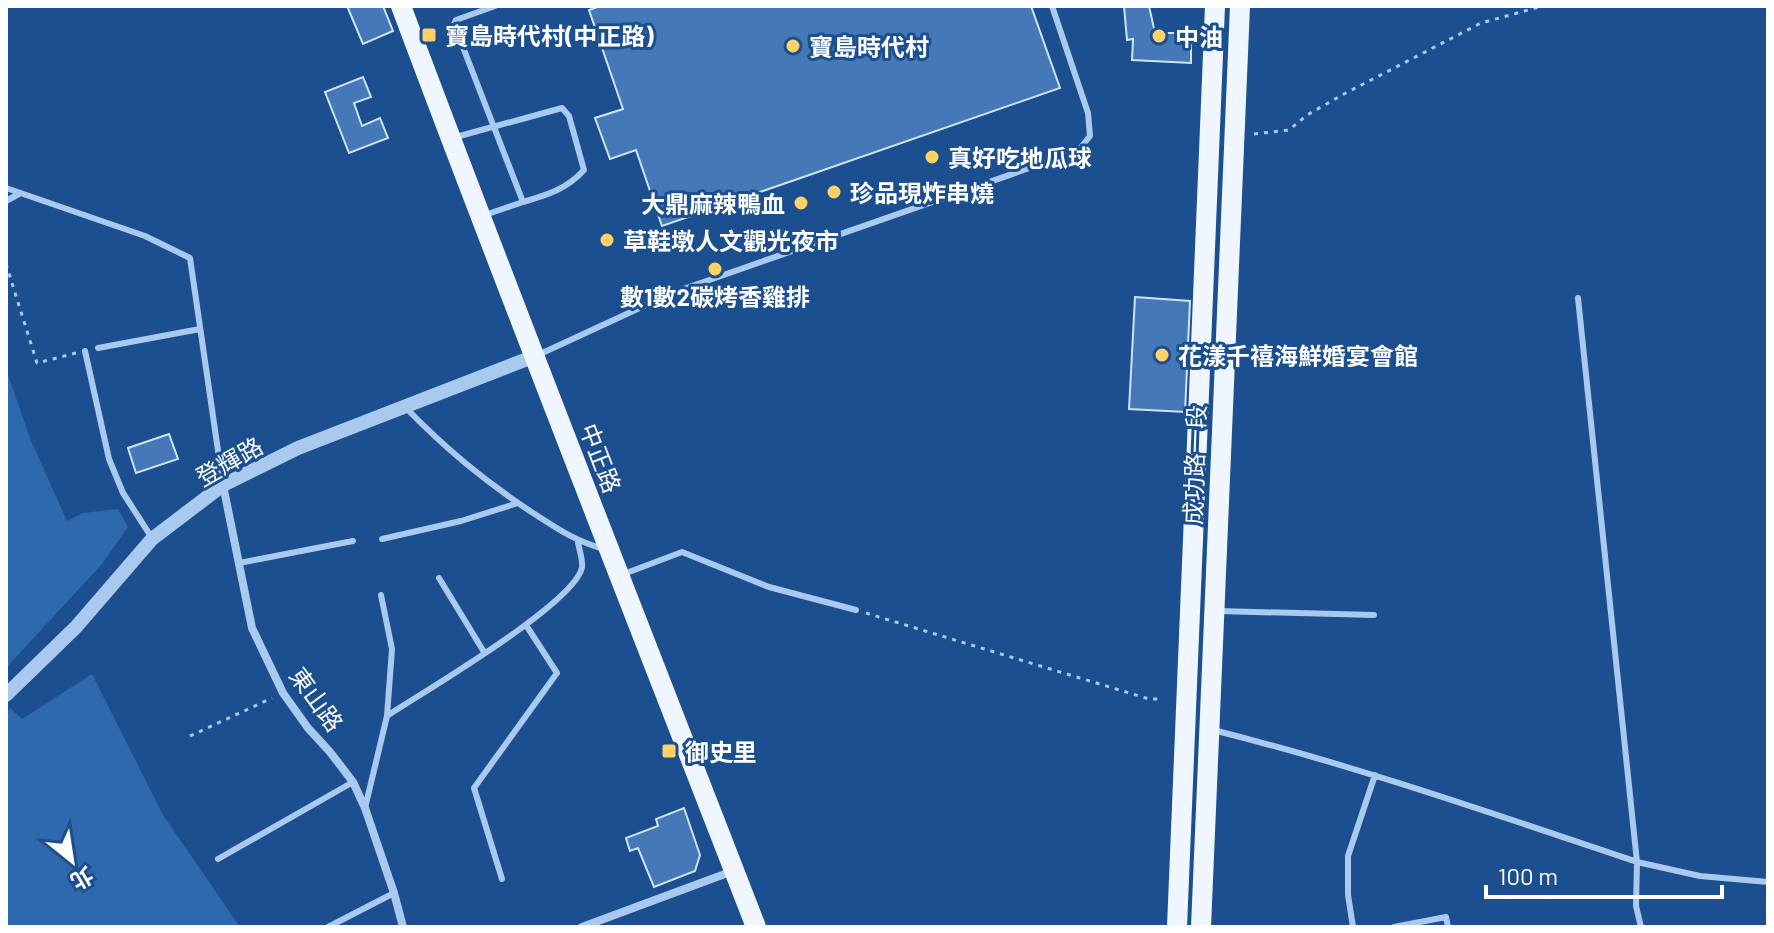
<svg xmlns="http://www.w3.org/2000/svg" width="1774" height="933" font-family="Barlow,'Noto Sans TC',sans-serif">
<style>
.green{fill:#2e69ad}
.building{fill:#4478b7;stroke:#cfe3fa;stroke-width:2}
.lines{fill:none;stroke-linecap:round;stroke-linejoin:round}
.path{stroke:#a9c9ee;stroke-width:3;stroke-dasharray:4 6;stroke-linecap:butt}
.service{stroke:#a9c9ee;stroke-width:6}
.minor{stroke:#a9c9ee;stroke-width:8}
.tertiary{stroke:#a9c9ee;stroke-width:14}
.primary{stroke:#f0f6ff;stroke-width:20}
.poi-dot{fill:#ffd166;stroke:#1b4f8f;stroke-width:3}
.labels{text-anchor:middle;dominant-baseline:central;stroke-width:6;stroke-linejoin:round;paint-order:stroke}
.poi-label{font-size:24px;font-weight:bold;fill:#fff;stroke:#1b4f8f;text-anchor:start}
.street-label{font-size:24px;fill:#fff;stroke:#1b4f8f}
</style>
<rect width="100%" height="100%" fill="#1b4f8f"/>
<path class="green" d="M6,369L30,438L67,521L83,513L118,509L128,527L102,564L6,668Z
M92,674L163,815L240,927H6V713L10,708L22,719Z"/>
<path class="building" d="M347,6H383L393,31L363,44Z
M600,6H1031L1060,88L662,226L636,150L610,159L595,118L623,109L589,10Z
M1124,6H1149L1155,33H1191V63L1132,60L1133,39L1127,40Z
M363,77L371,97L354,103L362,126L380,118L388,138L349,153L325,92Z
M1135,297L1190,301L1185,412L1129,409Z
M169,434L178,459L136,473L128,448Z
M684,808L700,855L695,871L654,887L638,848L630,851L626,838L658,826L656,819Z"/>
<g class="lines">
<path class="path" d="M1254,134L1289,130L1307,115L1344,94L1481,23L1543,6
M6,264L37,363L76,353
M866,613L1149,699H1162
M190,736L272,698"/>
<path class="service" d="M456,137L562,108L569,116L584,170C567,189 547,195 523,202
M6,188L145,236L190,258L223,485
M6,201L19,194
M485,215L523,202L454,24L456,20L495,6
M98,348L200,329
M85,351L109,459L123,493L152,538
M538,355L672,293L1078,151L1090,136L1088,113L1052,6
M404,406C446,449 483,480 533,513C558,529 575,541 604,549
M382,539L461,521L518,503
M239,563L353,541
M621,575L682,552L769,587L856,610
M439,578L484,652
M381,595L392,649L387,716
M1218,611L1374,615
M1213,730C1357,766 1497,815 1637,862L1578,298
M365,808L387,716C423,692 576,603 582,567C583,560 579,549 578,542
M218,859L353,782
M502,879L474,788L557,673L526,625
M328,927L394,893
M1353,927L1348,895V856L1375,775
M1394,927L1446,917L1448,927
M1641,927L1636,906L1637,862L1700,876L1768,882"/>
<path class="minor" d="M223,485L252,628L283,693L308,728L330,752L353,782L365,808L394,893L403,927
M582,927L733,871"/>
<path class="tertiary" d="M6,695L76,627L152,539L223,485L298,448L535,356"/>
<path class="primary" d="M401,6C516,314 637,620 756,927
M1177,927L1215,6
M1201,927L1240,6"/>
</g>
<g class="poi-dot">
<rect x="421" y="27" width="16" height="16" rx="4"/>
<circle cx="1159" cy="36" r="8"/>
<circle cx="793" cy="46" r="8"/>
<circle cx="932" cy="157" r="8"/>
<circle cx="834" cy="192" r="8"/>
<circle cx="801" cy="203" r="8"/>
<circle cx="607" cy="240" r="8"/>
<circle cx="715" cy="269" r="8"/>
<circle cx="1162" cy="355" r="8"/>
<rect x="661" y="743" width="16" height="16" rx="4"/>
</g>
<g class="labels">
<g class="poi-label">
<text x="445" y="35">寶島時代村(中正路)</text>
<text x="1175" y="36">中油</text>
<text x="809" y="46">寶島時代村</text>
<text x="948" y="157">真好吃地瓜球</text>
<text x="850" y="192">珍品現炸串燒</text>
<text x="785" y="203" text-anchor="end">大鼎麻辣鴨血</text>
<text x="623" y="240">草鞋墩人文觀光夜市</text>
<text x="715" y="296" text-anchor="middle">數1數2碳烤香雞排</text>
<text x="1178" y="355">花漾千禧海鮮婚宴會館</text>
<text x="685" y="751">御史里</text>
</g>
<g class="street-label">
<text transform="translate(601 458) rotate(69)">中正路</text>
<text transform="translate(229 461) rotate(-30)">登輝路</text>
<text transform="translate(1194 465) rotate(-88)">成功路一段</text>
<text transform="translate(317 699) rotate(54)">東山路</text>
</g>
</g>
<rect width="1774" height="933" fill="none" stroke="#ffffff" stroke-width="16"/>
<g transform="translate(72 861) rotate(150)" stroke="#1b4f8f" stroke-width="6" paint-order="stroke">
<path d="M0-6L14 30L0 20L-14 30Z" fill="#ffffff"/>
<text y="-12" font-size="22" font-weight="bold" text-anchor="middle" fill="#ffffff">北</text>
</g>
<path d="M1486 885v12h236v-12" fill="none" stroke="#ffffff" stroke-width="4"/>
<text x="1498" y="885" font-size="24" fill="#ffffff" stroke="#1b4f8f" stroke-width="6" paint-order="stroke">100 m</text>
</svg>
